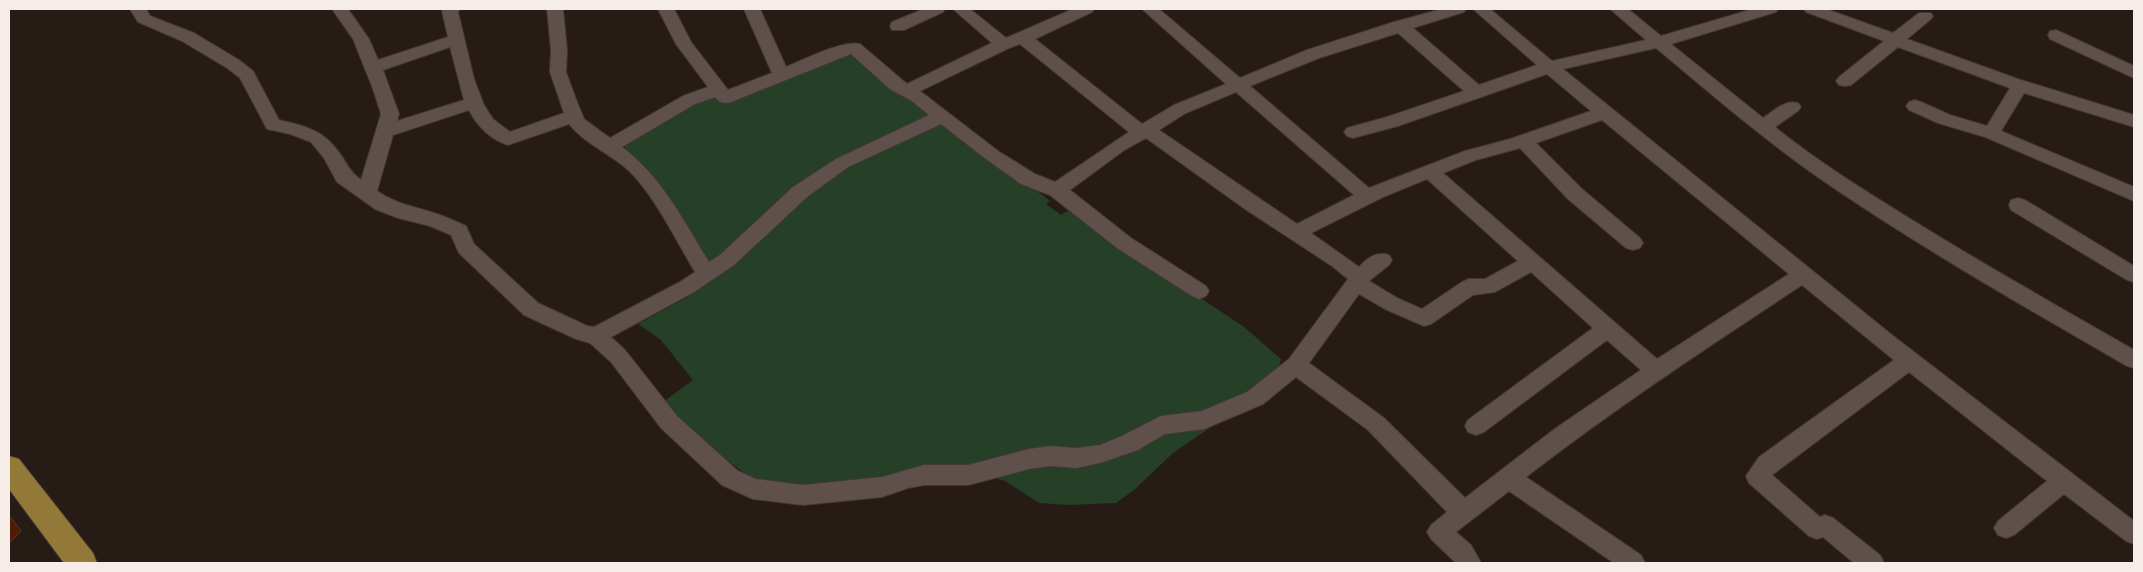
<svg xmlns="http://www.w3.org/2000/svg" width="2143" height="572" font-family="'Times New Roman',serif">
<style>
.green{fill:#263f27}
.building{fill:#4f1b04;stroke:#4a3c37}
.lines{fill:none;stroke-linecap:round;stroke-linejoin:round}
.minor-casing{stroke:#433936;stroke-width:2}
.major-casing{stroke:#433936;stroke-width:2}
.minor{fill:#5f504b;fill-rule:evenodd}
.major{fill:#937938;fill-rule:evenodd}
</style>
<rect width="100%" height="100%" fill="#271b16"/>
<path class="green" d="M852,50L1050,201L1046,204L1061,215L1069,210L1244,327L1281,359L1279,367L1230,414L1173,453L1134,490L1116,503L1069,505L1039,503L1005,481L961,468L834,487L756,482L719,454L663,402L693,380L661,340L638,324L686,298L719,276L694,243L668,194L647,169L622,145L686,104L715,95L723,104Z"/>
<path class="building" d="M9,515L21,531L9,543Z"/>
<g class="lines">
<g class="minor-casing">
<path id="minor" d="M130,9H146L150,16L194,33L239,60L253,71L279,120C302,125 323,130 337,150C347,162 348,171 361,180L381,114L373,89L353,39L332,9H348L369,39L378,60L448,37L442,11L444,9H460L458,12L474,79L484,105L493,119L510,132L564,113L550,72L551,50L547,9H563L567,50L566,72L577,102L584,119L610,138L683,96L708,87L676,44L658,9H674L691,42L728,90L772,73L744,9H760L786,67C803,60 842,40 860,44L907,84L992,43L953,9H970L1006,38L1073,9H1094L1092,12L1035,39L1142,124L1174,105L1226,84L1142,9H1159L1240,78L1307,50L1394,22L1442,9H1466L1464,12L1413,28L1479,85L1537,65L1473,9H1490L1552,61L1646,40L1610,9H1628L1661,36L1753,9H1778L1776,12L1671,44L1763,118C1774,111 1785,99 1798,103L1801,107L1798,111L1775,127C1823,166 1877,198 1930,231C1997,272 2066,311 2134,350V368L2127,366C2023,306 1918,246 1819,178C1762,138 1709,92 1656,48L1563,69L1892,335L2134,521V544L2126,541L2064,494L2014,535L2006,538L1998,535L1994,528L1998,521L2047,481L1909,372L1772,475L1820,517L1825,515L1833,518L1880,555L1884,563H1854L1823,537L1817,539L1809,536L1749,483L1746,476L1759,457L1894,360L1802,285C1708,347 1615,408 1526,477L1641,555L1645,563H1614L1509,491L1456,532L1471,545L1481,563H1456L1431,539L1427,532L1431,525L1447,512L1368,430L1296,377L1263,404L1204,429L1165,434L1138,450L1100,463L1076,468L1051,466L1029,469L968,485H924L908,488L882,497L803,505L753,499L722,485L661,428L611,362L590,343L576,339L524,315L459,253L451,235L430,226L398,218L375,209L337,182L324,158L311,142L290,134L267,129L240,78L227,68L182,41L138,22ZM1398,33L1464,91L1387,117L1347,128L1344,132L1347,136L1353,138L1398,126L1547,74L1591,111L1510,139L1465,151L1369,188L1250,86L1319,58ZM1020,44L1129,132L1055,182L1035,174L998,151L920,91L1009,48ZM450,47L464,100L397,121L399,114L383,70ZM851,54L890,89L912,101L929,115L836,159L793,187L720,255L709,262C683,220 662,177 622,147L695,104L715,97C720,103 723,104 731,102ZM1236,92L1354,195L1297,224L1159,130L1186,113ZM469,110C477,126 491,140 508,145L569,124C583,142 610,154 627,169C652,191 677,242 695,272L680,282L594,327L587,326L538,303L474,244L466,226C457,222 449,218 440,215C418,207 397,205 377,191L393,135ZM1602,120L1789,274L1657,359L1443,173L1476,160L1520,148L1568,199L1626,248L1633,250L1640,248L1643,243L1640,238L1582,189L1536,143ZM941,124L986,159L1021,184L1050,195L1117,248L1192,296L1199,299L1206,296L1209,291L1206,286L1131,238L1070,190L1123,151L1146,138L1245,209L1332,266L1348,279L1289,359L1247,392L1202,411L1161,416L1122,436L1100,445L1076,448L1051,446L1029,449L968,465H924L882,477L803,485L756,479L738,471L677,416L625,350L611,337L694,292L734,265L807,197L848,167ZM1427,179L1518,261L1485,279H1469L1462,282L1422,309L1399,299L1369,281L1389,265L1392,260L1389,255C1377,251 1367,258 1359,267L1311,233L1383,197ZM1531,272L1593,328L1468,420L1465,426L1468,432L1476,435L1484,432L1607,340L1641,370L1556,428L1465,498L1384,418L1309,363L1359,294L1385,309L1424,326L1431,324L1473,295L1495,292Z
M924,9H945L943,12L904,30H892L890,26L892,22Z
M1804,9H1826L1893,33L1919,13H1931L1933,16L1931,19L1907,39L2018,79L2134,115V127L2024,93L2001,131L2134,187V201L1985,137L1938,123L1909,110L1906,106L1909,102L1915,100L1921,102L1950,115L1987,126L2010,88L1898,47L1851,85L1845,86L1839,85L1836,81L1839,77L1884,41L1806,12Z
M2056,30L2134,66V78L2050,39L2048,35L2050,31Z
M2018,198L2025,200L2134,266V282L2127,280L2011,210L2009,205L2011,200Z"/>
</g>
<g class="major-casing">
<path id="major" d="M9,456L19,459L93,553L97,563H64L9,489Z"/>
</g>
<use href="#minor" class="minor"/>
<use href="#major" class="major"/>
</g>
<rect width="2143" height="572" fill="none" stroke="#f6ede9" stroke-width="20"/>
</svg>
